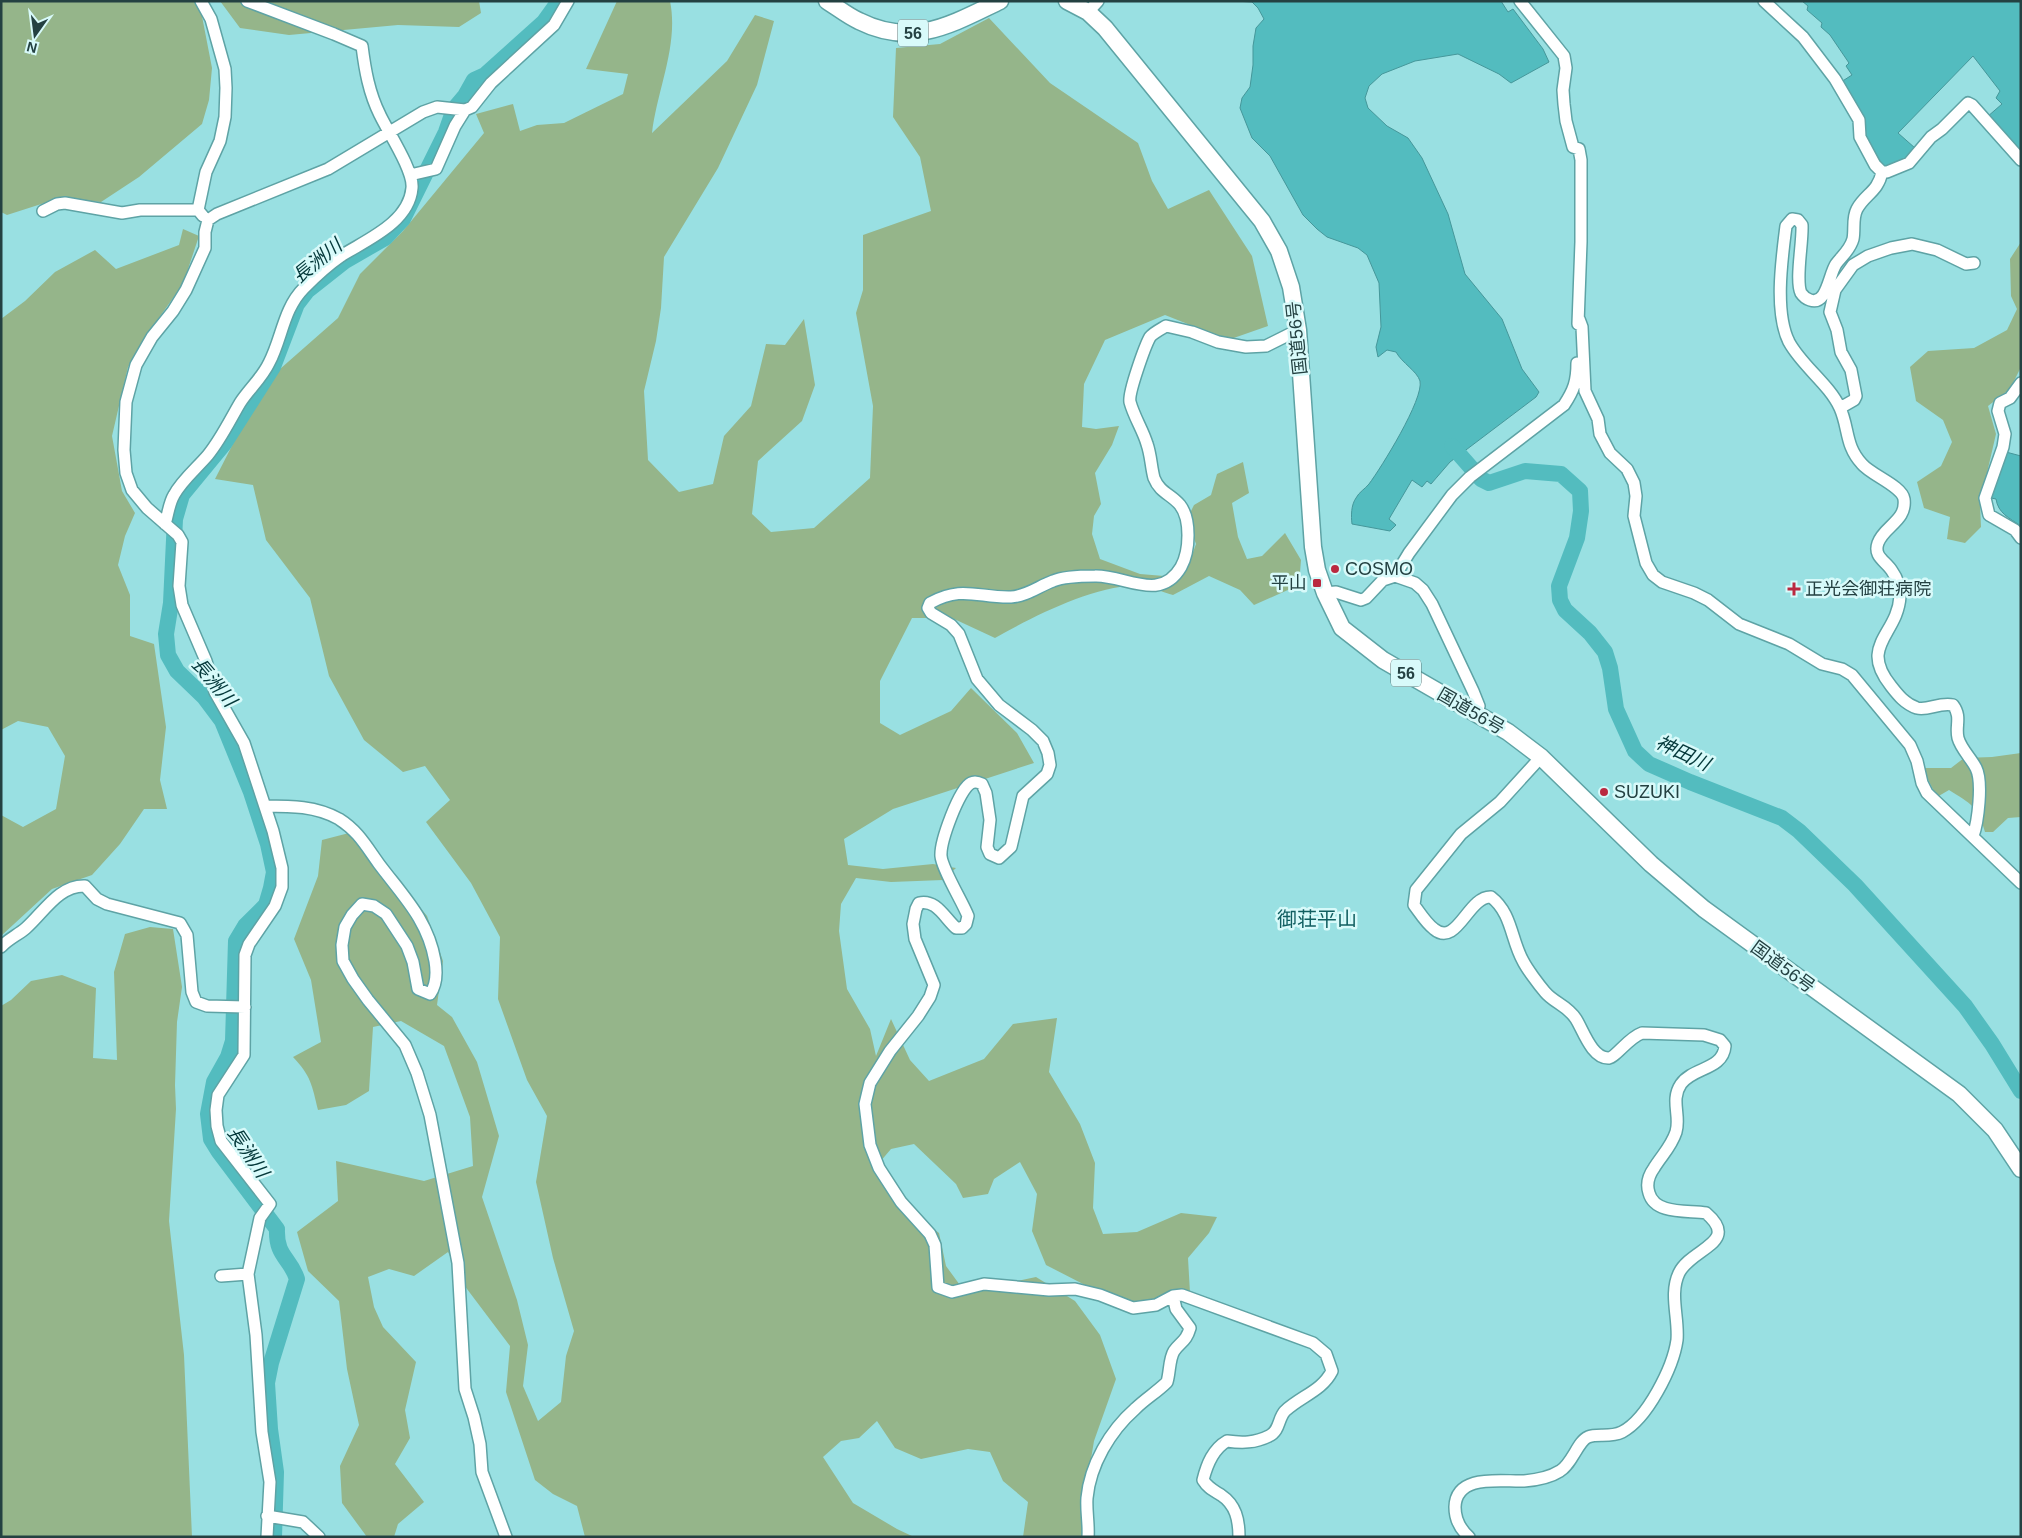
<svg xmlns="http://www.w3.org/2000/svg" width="2022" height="1538" font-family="Arial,'Noto Sans JP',sans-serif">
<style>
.green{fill:#95b58a}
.water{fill:#53bcbf;stroke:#45979a}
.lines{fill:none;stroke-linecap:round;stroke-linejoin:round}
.river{stroke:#53bcbf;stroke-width:16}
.minor-casing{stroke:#5ea3a5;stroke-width:14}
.highway-casing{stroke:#5ea3a5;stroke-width:19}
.minor{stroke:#fff;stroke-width:11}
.highway{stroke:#fff;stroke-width:16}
.poi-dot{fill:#ba2940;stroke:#d8fafa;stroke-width:2}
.labels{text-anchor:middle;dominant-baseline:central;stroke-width:5;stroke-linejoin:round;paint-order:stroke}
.shield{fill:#d8fafa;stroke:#5a7879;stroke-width:1}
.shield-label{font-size:16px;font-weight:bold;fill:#244142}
.street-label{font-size:18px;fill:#244142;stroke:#d8fafa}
.poi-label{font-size:18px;fill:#244142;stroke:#d8fafa;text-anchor:start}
.water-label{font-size:19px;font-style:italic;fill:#033739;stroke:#d8fafa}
.quarter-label{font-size:20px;fill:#115f61;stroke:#d8fafa}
</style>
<rect width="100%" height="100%" fill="#99e0e2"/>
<path class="green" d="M1,1H194L201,11L212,68L209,100L202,124L139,177L101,202L60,198L7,215L1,212Z
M220,1H479L481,13L459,27L398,25L289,35L240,28Z
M617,1H670C679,45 657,90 652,133L727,61L755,15L774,21L757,85L718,168L664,257L661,308L656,341L644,391L648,460L679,492L713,484L724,436L751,406L766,344L785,345L804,319L815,385L802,421L758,461L752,514L771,532L814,528L870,478L873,406L856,313L863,290V235L931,211L920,157L893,117L896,48L940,44L989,18L1050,83L1138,143L1152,181L1168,209L1209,190L1252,256L1268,326L1228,340L1165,315L1105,340L1084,384L1082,427L1096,429L1119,426L1112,445L1095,473L1101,504L1094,516L1092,534L1100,559L1140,574L1164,576L1188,566L1196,544L1187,519L1194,505L1211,495L1217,474L1243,462L1249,493L1232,503L1238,537L1247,559L1262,556L1285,533L1301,560L1299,585L1254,605L1240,590L1209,576L1173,595C1162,592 1147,585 1136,585C1089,588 1036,615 995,638L952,618H912L880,681V723L900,735L951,711L971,688L1017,733L1034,763L893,809L844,839L848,865L883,869L933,864L956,868L943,880L891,882L856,878L841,904L839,931L847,989L870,1029L876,1056L891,1019L910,1060L929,1081L984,1059L1013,1024L1057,1018L1049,1072L1080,1124L1095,1163L1093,1208L1103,1234L1137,1232L1181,1213L1217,1217L1209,1233L1188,1258L1190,1293L1165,1302L1120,1303L1046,1265L1032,1231L1037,1194L1020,1162L994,1179L988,1194L963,1198L956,1184L914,1144L891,1149L873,1170L899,1203L939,1233L946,1266L965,1292L1036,1277L1075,1301L1100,1335L1116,1379L1094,1441L1084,1501L1082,1537H1023L1028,1502L1003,1481L990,1452L968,1449L921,1459L895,1448L877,1421L859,1438L841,1441L823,1457L853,1503L897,1529L914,1537H585L577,1506L553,1494L535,1480L506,1392L510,1346L464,1285L448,1252L414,1276L389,1269L368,1277L374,1307L383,1327L416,1362L405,1410L410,1438L395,1464L424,1502L398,1524L394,1537H367L342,1503L340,1466L359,1425L347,1369L339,1301L308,1271L297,1232L338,1201L336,1161L424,1181L473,1166L470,1117L444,1046L401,1021L373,1027L369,1091L346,1105L318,1110C312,1085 311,1076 293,1057L321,1042L311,980L294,939L318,876L322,840L349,833L390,871L427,916L443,961L437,1005L452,1017L477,1062L499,1136L482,1197L517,1300L528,1345L523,1386L538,1421L561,1402L566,1356L574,1331L553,1258L536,1182L547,1116L527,1080L498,999L500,937L471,883L426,822L450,800L425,766L403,772L364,740L329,676L310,598L266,540L253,485L215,479L239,432L280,369L338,318L360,274L403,231L484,133L476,114L513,104L520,131L537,125L564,123L623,94L628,74L586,69Z
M183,229L199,236L183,284L156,322L128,367L112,436L122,491L135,513L125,536L118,565L130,595V636L154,644L166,727L160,780L167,809H144L120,844L92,875L52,889L1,936V815L23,827L56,809L65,756L48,727L18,721L1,730V319L25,301L55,272L95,250L116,269L179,245Z
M2021,242V367L2010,389L1988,406L1996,434L1980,503L1981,527L1965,543L1947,539L1950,517L1924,508L1917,482L1941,466L1952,442L1943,420L1916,401L1910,367L1928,351L1974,348L2007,330L2017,309L2011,296L2010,259Z
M2021,753V817L2008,818L1993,832H1985C1978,806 1971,804 1949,790L1937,797L1922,768H1951L1964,758L1992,757Z
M150,927L173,929L182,987L177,1022L175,1085L176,1109L169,1221L184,1355L192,1537H1V1006L11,1000L31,981L62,975L96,988L93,1058L117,1060L114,972L125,934Z"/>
<path class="water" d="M1234,1H1501L1508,12L1513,9L1543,49L1549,62L1511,83L1499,74L1458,54L1415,61L1382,74L1369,86L1365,98L1368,108L1387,126L1408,138L1422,158L1448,214L1465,274L1502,319L1522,369L1539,392L1536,397L1450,462L1431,484L1427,481L1422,487L1412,480L1389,519L1396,525L1390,531L1352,524C1351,516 1351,505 1356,498C1359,492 1365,489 1369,484C1381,468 1424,399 1420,381C1417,371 1402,363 1396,352L1387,350L1378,357L1376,347L1381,327L1379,283L1367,255L1358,248L1327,237L1317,229L1303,215L1270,156L1252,138L1240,108L1242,98L1250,87L1253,65V46L1256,28L1264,19L1258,8L1252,2Z
M1802,1H2021V152L1987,117L2002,104L1996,98L2000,91L1973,56L1898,133L1915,148C1909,158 1894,169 1882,166L1867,141L1841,82L1852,75L1846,66L1849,63L1830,35L1821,27L1822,23L1807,10L1808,6Z
M2006,452L2021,456V526C2009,518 1998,513 1996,499L1991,498Z"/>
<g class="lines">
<path class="river" d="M1452,446L1481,479L1489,483L1525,471L1561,474L1580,491L1581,511L1577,538L1559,586L1560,600L1565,610L1590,633L1605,652L1610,668L1616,709L1635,751L1649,764L1690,782L1782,818L1799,831L1855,885L1965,1006L1992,1044L2021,1091
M274,1537L276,1472L270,1429L267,1383L271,1363L297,1279C290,1257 276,1257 277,1229L219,1152L211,1139L208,1114L214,1082L228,1057L233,1041L236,941L245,926L266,905L271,888L274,872L268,844L251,792L222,721L204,697L177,671L168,655L166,634L171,603L175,519L182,495L224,444L273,367L297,304L307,291L345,261L385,238L403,219L446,132L454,109L465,96L474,80L485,75L544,22L559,1"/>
<g class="minor-casing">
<path id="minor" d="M1520,1L1564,56L1566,68L1563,90L1564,104L1566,121L1573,147L1579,149L1581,160V242L1578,324
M1764,1L1803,37L1835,79L1859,120L1860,137L1875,165L1882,172H1887L1909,163L1931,137L1942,129L1968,103L1972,105L2021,160
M1088,12L1098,1
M1882,172C1878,192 1865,194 1857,209C1852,218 1855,229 1853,239C1850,250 1842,256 1836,264C1829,274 1827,306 1810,300C1807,299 1803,296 1801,293C1795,280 1803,242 1802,225L1798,220L1792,219L1786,226C1782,258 1774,312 1789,342C1802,366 1829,384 1840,408C1849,428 1845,446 1862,464C1871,475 1902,486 1904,499C1907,521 1884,526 1878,543C1873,557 1886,561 1892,571C1897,578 1900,587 1900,596C1898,635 1858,645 1891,686C1898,695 1905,704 1917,708C1928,711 1939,702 1953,705C1962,717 1955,726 1958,738C1961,749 1971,758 1976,768C1983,782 1978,822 1973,836
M410,175L436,169L455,126L465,110L472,107L491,83L554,25L568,1
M198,210L206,172L220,141L225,117L226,88L225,69L211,19L201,1
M43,211L57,204L65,203L122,213L140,210H198L203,216
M1579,319L1582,327L1585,391L1598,419L1600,434L1610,453L1627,469L1634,483L1636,496L1634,516L1646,563L1653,575L1662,582L1694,593L1708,600L1739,624L1789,644L1822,664L1842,669L1852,675L1910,745L1917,761L1922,783L1927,793L2021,883
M2021,383L2010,398L2000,403L1998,411L2005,434L2003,447L1985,498L1989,515L2015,530L2021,538
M1840,408L1854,400L1856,396L1851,370L1841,352L1837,330L1830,312L1835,290L1853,265L1868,256L1891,248L1912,244L1937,250L1966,264L1974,263
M165,524C168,515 169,503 174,495C182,480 197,468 208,455C221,439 230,420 240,403C249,389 262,378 269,363C282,339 283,309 304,288C315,277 328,265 341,256C366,240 409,223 412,188C414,171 388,132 380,115C369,93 365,70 362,46L334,34L247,1
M1395,576L1409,553L1452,495L1470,477L1564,405C1574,390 1577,381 1577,363
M1325,593L1336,592L1361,600L1366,598L1383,580L1395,576L1415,583L1423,590L1432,604L1473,691L1479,706L1477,714
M265,806C291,806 316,806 339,819C358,831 366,846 379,864C403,896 428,920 435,961C437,973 437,984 430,994L418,989L413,962L407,946L386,914L374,906L362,904L352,915L345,927L342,945L343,961L353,979L368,1000L405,1045L417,1073L430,1115L458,1263L465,1389L474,1417L480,1444L482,1472L506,1537
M1,947C8,939 18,935 26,928C44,912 59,885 85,886L97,899L107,904L180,923L187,935L192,992L196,1002L207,1006L245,1007
M221,1276L248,1274
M267,1516L303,1522L319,1537
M267,1537L270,1482L262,1432L256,1335L248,1274L260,1218L270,1204L221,1141L217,1126L216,1110L218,1095L244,1055L245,955L249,944L275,906L282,887V868L273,831L244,743L215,692L206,661L182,605L179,586L182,542L178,535L147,508L132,490L126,473L124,450L126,402L136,365L152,337L173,311L186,290L205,248V232L208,220L217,214L328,169L423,112L437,107L465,110
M1088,1537C1089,1524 1086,1511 1087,1498C1090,1465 1110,1431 1135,1409C1145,1399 1157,1392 1167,1382C1170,1372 1169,1359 1174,1351C1181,1341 1186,1342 1190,1328L1176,1309L1173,1296
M1239,1537C1239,1520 1236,1505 1221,1495C1213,1490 1208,1488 1203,1480C1207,1464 1213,1449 1227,1441C1242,1443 1255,1443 1269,1436C1280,1431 1278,1418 1285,1411C1301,1396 1322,1391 1332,1371L1326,1354L1313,1343L1182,1295L1173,1296L1156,1305L1133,1308L1100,1295L1075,1289L1049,1290L984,1284L952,1292L938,1287L935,1245L930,1234L901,1202L879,1168L870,1145L865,1104L870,1083L890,1051L918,1016L930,997L934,985L915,939L913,924L916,909L919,903C936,899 944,917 956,928H962L966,924L968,916C962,901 942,869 941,856C940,842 959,789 971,783C975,781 978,782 982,784L986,793L990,820L987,847L990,854L999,858L1011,847L1023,796L1047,774L1050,765L1048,753L1043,741L1032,730L999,705L977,679L959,634L951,625L931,613L928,608L930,603C962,585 979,598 1011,597C1027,596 1039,586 1053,581C1065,576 1083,576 1095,576C1125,575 1160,603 1181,567C1190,551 1191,519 1180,505C1171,494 1160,493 1154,478C1151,467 1151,455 1147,444C1143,430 1134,417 1130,402C1128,393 1145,346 1150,337C1153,333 1161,329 1166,326L1192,332L1218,342L1246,347L1266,346L1298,330
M1469,1537C1460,1529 1455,1520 1455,1507C1456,1473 1502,1482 1524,1481C1536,1480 1549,1478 1560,1471C1572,1464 1578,1441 1588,1437C1597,1433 1610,1438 1622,1432C1647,1419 1673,1368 1677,1340C1679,1318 1669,1294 1679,1273C1691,1248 1741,1243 1706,1213C1688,1210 1655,1215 1649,1193C1646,1184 1649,1175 1654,1168C1662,1155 1671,1147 1676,1132C1681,1116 1670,1100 1681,1084C1693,1067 1723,1070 1725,1046L1720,1040L1704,1035L1642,1033C1628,1038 1616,1057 1609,1058C1592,1059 1583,1030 1576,1019C1567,1005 1554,1003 1545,992C1539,985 1527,969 1523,961C1511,940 1512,913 1491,897C1468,896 1457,948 1434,929C1426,923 1420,913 1414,905L1416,890L1461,834L1500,802L1541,757"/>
</g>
<g class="highway-casing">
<path id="highway" d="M827,1C838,8 848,16 859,21C913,48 952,24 1000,1
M1067,1L1088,12L1105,28L1262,221L1279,251L1291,287L1298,330L1313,547L1317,570L1325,593L1342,628L1383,660L1508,732L1541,757L1651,864L1704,909L1959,1094L1995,1130L2021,1169"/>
</g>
<use href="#minor" class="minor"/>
<use href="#highway" class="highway"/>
</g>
<g class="poi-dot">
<circle cx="1335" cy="569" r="5"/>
<rect x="1312" y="578" width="10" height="10" rx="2.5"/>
<path d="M1791.5 581.5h5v5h5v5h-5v5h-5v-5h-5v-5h5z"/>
<circle cx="1604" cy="792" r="5"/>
</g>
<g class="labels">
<g class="shield">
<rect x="898" y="19.5" width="30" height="27" rx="4"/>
<rect x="1391" y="659.5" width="30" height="27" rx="4"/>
</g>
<g class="shield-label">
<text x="913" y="33">56</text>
<text x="1406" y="673">56</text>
</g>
<g class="street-label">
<text transform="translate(1297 338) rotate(-96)">国道56号</text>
<text transform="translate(1471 711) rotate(30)">国道56号</text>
<text transform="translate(1783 967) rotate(36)">国道56号</text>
</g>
<g class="poi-label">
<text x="1345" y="569">COSMO</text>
<text x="1307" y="583" text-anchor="end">平山</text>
<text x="1805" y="589">正光会御荘病院</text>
<text x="1614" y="792">SUZUKI</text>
</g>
<g class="water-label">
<text transform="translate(317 261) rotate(-39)">長洲川</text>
<text transform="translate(214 682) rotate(50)">長洲川</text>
<text transform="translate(1683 753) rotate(25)">神田川</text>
<text transform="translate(248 1152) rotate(56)">長洲川</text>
</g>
<g class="quarter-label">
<text x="1317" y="919">御荘平山</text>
</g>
</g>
<rect width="2022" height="1538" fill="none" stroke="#244142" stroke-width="5"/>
<g transform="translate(35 35) rotate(194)" stroke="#d8fafa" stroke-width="4" paint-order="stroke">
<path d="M0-4L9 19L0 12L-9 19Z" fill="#244142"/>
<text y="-8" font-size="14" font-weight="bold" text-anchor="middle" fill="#244142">N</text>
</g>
</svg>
